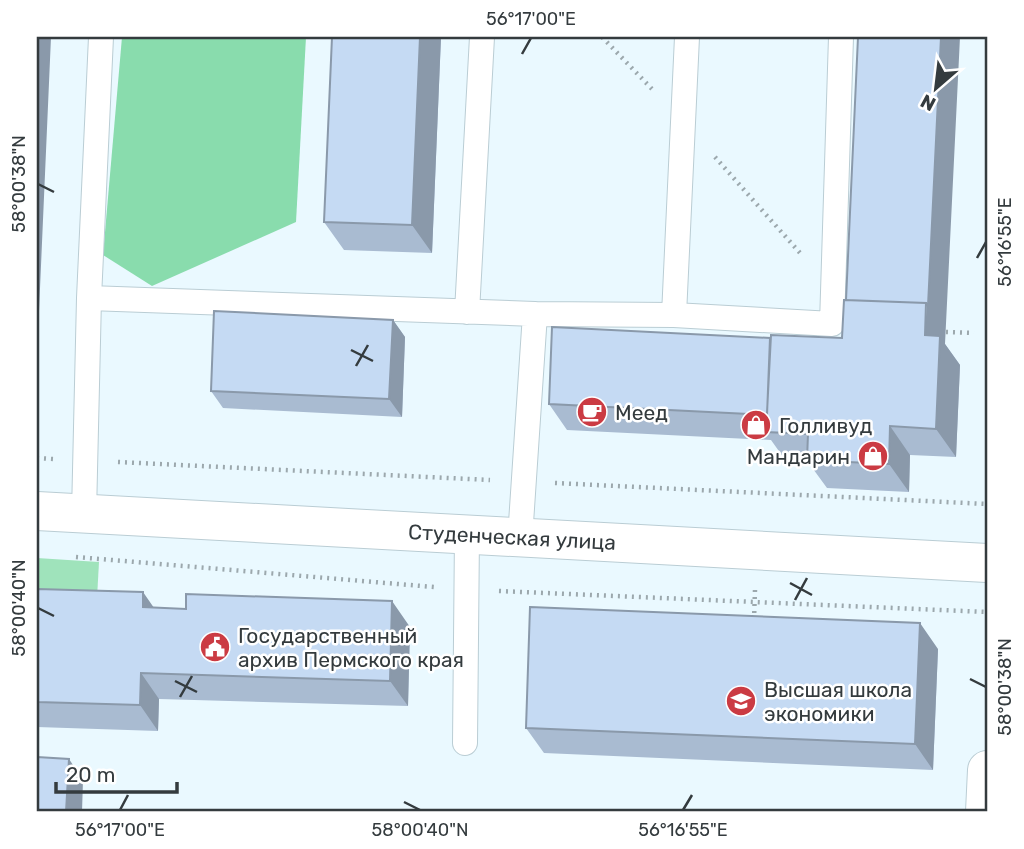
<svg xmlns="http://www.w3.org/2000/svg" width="1024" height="849" font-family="Rubik,sans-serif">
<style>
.green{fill:#9fe3bb}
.forest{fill:#89dcad}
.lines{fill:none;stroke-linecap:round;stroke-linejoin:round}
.service-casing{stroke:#bacdd4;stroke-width:26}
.minor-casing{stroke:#bacdd4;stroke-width:40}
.path{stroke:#9ca8ad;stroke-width:4.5;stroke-dasharray:2 5;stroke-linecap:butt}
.service{stroke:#fff;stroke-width:24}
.minor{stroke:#fff;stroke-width:38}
.wall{fill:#a9bbd1}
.shaded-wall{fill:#8a99aa}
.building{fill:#c5daf3;stroke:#8a99aa;stroke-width:2}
.ticks{fill:none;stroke:#343b3e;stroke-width:2.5}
.labels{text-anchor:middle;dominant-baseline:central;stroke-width:5;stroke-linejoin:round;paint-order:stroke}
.poi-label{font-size:21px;fill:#343b3e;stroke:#fff;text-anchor:start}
.street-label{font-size:21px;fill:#343b3e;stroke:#fff}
.neatline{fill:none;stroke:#343b3e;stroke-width:2.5}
.ticks-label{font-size:18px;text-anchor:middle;fill:#343b3e}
</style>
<rect width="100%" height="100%" fill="#eaf9ff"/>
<path class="green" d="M37,558L99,562L96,616L37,614Z"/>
<path class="forest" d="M122,37H306L296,222L152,286L103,255Z"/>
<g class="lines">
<g class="service-casing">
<path id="service" d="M89,298L535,314
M467,312L482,37
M674,315L687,37
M84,514L89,298L101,37
M520,538L535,314L674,315L832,324L841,37
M465,743L467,534"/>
</g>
<g class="minor-casing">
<path id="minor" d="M37,511L987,563
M985,812L987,770"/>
</g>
<path class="path" d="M602,37L652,89
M715,157L800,253
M946,332L974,333
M37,458L53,459
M118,462L490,480
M555,483L987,504
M76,557L434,587
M499,591L987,612
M754,620L755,590"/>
<use href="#service" class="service"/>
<use href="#minor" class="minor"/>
</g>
<path class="wall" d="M332,37H441L432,253L344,250L324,222Z
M393,320L405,337L402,417L223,408L211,391Z
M770,338L945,344L960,365L956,457L910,455L909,492L827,488L808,462L786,461L771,440L567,430L549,404Z
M37,589L154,608L410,627L408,706L159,699L158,731L37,727Z
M938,649L933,770L544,753L526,728Z"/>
<path class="shaded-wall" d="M37,37H51L37,357Z
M420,37H441L432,253L412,225Z
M941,37H960L945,344L960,365L956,457L936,429L925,335Z
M393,320L405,337L402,417L389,399Z
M890,426L910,455L909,492L889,464Z
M143,592L161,618L143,607Z
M392,601L410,627L408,706L390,681Z
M920,623L938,649L933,770L915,744Z
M141,673L159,699L158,731L140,705Z
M69,759L83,780L82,812H66Z"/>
<path class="building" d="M332,37H420L412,225L324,222Z
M858,37H941L928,306L926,303L846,300Z
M844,300L926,303L925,335L940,336L936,429L890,426L889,464L807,460L808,434L766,432L771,335L842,338Z
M214,311L393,320L389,399L211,391Z
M552,327L770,338L767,415L549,404Z
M37,589L143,592V607L186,609V594L392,601L390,681L141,673L140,705L37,702Z
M530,607L920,623L915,744L526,728Z
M37,757L69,759L66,812H37Z"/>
<path class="ticks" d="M522,54L531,38M38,184L54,192M977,258L986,242M351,350L373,361M356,366L368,345M790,583L812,595M795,600L807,578M38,608L54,616M970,679L986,687M175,681L197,692M180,697L192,676M404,802L420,810M120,810L128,795M683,810L692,795"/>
<defs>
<g id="cafe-disc" transform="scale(1.575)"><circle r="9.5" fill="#cb3b43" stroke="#fff"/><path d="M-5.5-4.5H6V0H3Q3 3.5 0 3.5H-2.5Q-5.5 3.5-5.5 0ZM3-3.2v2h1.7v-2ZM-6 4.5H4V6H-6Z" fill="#fff"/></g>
<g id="shop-disc" transform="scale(1.575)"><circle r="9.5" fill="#cb3b43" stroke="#fff"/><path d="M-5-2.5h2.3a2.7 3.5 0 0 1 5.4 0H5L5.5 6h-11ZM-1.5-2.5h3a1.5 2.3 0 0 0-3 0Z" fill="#fff"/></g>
<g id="civic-disc" transform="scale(1.575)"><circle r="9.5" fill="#cb3b43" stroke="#fff"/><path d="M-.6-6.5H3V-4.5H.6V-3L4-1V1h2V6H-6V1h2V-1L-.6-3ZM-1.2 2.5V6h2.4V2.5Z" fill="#fff"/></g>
<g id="university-disc" transform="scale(1.575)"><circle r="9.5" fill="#cb3b43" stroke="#fff"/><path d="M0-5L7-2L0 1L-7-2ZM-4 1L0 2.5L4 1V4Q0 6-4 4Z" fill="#fff"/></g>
</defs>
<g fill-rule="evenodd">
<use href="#cafe-disc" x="592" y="412"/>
<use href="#shop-disc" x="756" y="425"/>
<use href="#shop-disc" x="873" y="456"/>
<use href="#civic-disc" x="215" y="647"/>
<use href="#university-disc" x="741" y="701"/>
</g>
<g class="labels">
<g class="poi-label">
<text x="615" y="412">Меед</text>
<text x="779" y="425">Голливуд</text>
<text x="850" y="456" text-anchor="end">Мандарин</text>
<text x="238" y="635">Государственный<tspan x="238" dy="24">архив Пермского края</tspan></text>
<text x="764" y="689">Высшая школа<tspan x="764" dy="24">экономики</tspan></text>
</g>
<g class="street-label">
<text transform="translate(512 537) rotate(3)">Студенческая улица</text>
</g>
</g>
<rect width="1024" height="849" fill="none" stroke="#ffffff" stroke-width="77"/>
<g transform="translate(936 88) rotate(208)" stroke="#ffffff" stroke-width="5" paint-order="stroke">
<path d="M0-5L12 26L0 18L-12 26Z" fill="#343b3e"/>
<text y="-10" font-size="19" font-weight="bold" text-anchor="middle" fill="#343b3e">N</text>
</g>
<path d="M56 782v10h121v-10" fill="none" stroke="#343b3e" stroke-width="3.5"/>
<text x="66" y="782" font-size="21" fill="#343b3e" stroke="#ffffff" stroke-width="5" paint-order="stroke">20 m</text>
<rect x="38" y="38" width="948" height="772" class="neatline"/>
<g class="ticks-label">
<text x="531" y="25">56°17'00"E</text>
<text transform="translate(19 184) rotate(-90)" y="6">58°00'38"N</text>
<text transform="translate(1005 242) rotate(-90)" y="6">56°16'55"E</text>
<text transform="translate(19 608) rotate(-90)" y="6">58°00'40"N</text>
<text transform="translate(1005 687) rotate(-90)" y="6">58°00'38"N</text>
<text x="120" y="836">56°17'00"E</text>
<text x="420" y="836">58°00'40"N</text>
<text x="683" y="836">56°16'55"E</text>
</g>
</svg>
